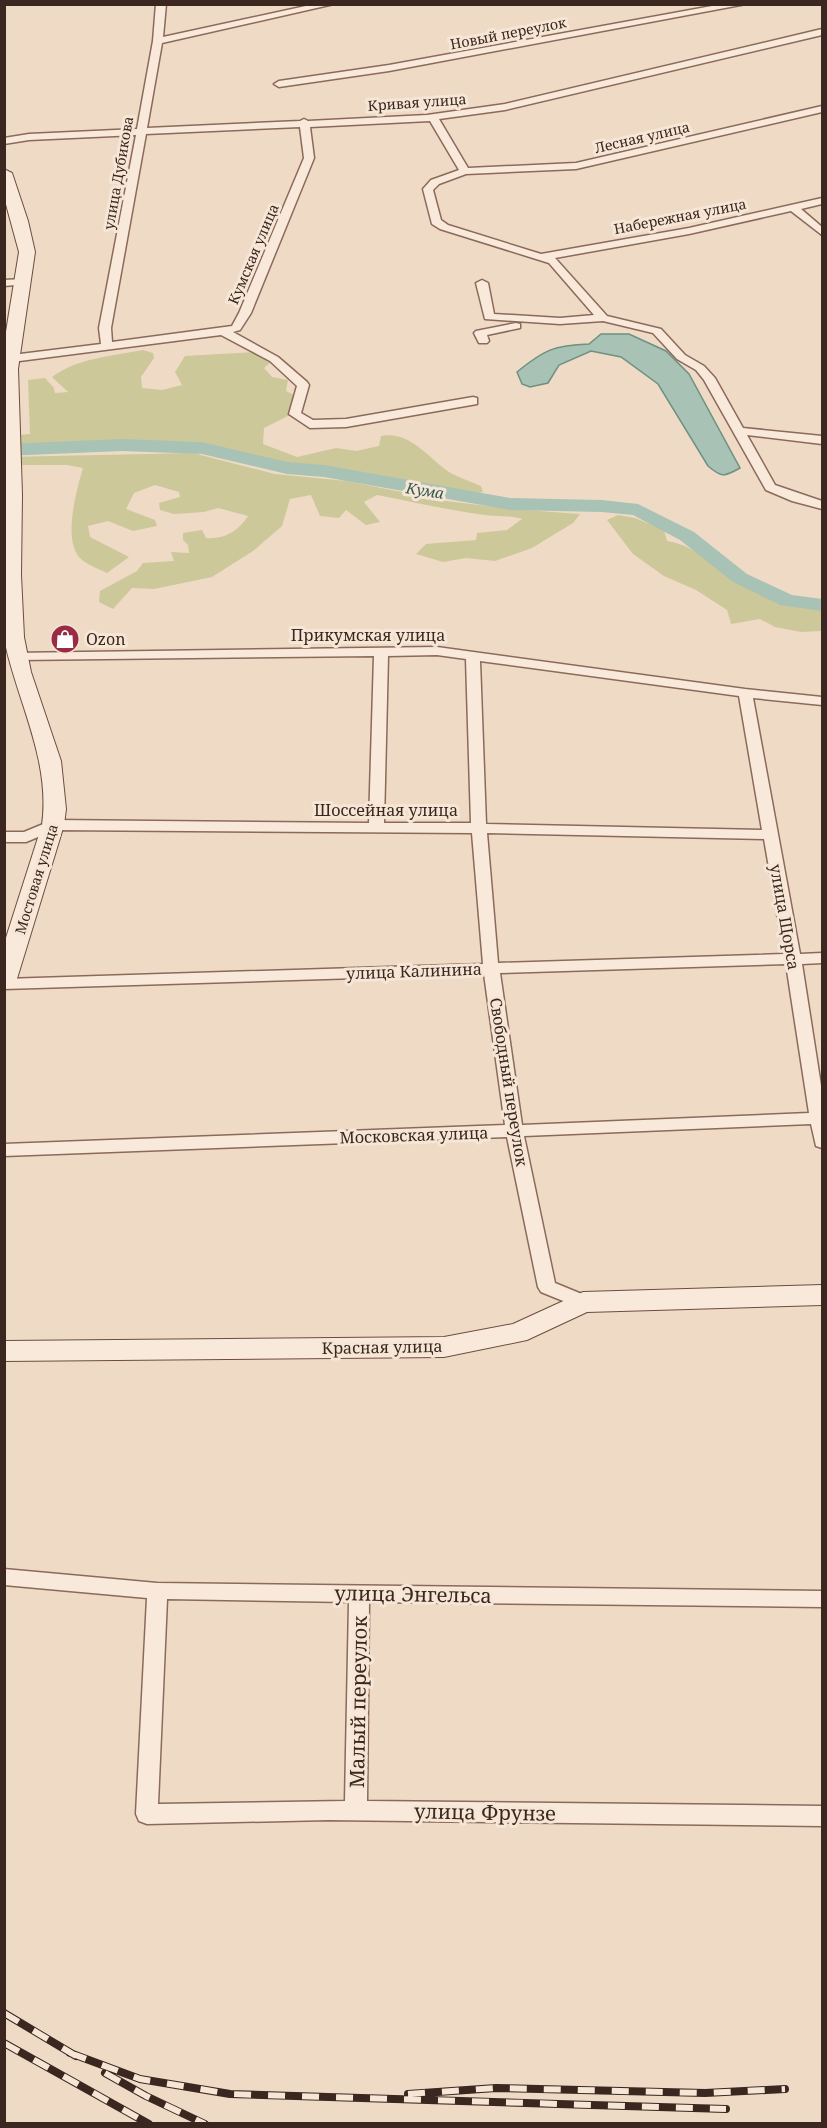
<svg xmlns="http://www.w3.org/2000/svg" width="827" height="2128" font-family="'Noto Serif',serif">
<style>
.green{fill:#cdc89a}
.water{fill:#a8c2b5;stroke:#6e9181;stroke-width:1.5}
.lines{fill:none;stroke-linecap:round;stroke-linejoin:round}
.river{fill:#a8c2b5;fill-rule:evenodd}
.street-casing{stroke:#8b6a5b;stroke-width:3}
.secondary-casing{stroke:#6d4c3f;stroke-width:2}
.street{fill:#f9e9da;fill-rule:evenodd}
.secondary{fill:#f9e9da;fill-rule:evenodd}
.rail-casing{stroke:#3b271f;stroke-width:8}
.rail{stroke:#f6e6d6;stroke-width:6;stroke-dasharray:17;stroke-linecap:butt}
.labels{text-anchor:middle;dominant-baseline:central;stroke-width:6;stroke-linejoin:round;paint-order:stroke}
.far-street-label{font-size:14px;fill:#3b271f;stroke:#f6e6d6}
.far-water-label{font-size:15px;font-style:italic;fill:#2f5a4e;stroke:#f6e6d6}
.street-label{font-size:16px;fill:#3b271f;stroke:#f6e6d6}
.poi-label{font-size:16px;fill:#3b271f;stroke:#f6e6d6;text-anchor:start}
.near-street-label{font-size:20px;fill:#3b271f;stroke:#f6e6d6}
</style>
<rect width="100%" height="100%" fill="#efdac6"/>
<path class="green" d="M143,350L153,353L154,358L141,377L142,388L162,390L182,385L175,372L185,356L255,352L271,362L264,368L272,377L288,380L286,391L294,395L290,415L264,428L263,444L297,457L336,448L356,451L379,446L381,436C409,431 426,455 446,470C456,477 470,481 481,486L483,492L475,493L330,468L291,464L201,442L122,440L5,447V436L30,434L28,380L45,378L54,388L55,393L68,392L52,377C77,358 113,356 143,350Z
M193,453L275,474L347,481L446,501L512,509L580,514L573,523L532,548L495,561L466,558L443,562L416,554L426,544L476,540L477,533L507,530L522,519C510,515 498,517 485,515C448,510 413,502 377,495L364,502L380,522L366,525L346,510L339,518L320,516L311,495L290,499L282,526L253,551L212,577L154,589L132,588L113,609L99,602L100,591L137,571L143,563L174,561L171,552L189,553L188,545L183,540V533L202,530L206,538C223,540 239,531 248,516L218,508L204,512L174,514L160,510L159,503L180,497L179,492L155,485L134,493L126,509L155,520L157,526L133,531L108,521L88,526L90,537L129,557L107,573C99,569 88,565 82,560C61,543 77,489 83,468L67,465H5L4,457Z
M618,515L635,518L664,530L667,541C698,546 709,565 734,581C762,599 790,606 822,610V631L801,632L775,627L760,619L731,624L727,610L696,590L664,576L633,554L607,520Z"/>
<path class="water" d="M601,334H629L666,351L689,374L740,468C724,477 722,478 708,466L658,384L621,357L591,351L559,365L548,383L530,387L522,384L517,372C544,350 554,345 589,344Z"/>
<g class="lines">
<path class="river" d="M122,439L202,442L287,462L324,465L510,498L602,500L638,504L694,532L747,574L792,595L822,599V611L780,605L733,582L680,540L633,515L602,512L510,510L324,477L287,474L202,454L122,451L4,456V444Z"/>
<g class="street-casing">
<path id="street" d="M156,4H166L163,37L315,4H334L162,43L147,128L300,121L304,119L308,121L427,115L505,104L822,29V35L505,110L439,119L468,168L576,163L822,106V112L576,169L466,174L439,184L433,190L441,220L448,225L541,254L689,228L822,198V204L801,209L822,227V235L791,211L689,234L555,258L607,316L661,329L685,355L704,366L715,378L743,428L822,436V444L747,435L775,485L822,501V509L792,501L766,490L704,380L696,370L677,359L653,333L603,321L560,324L485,319L476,283L482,280L488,283L494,314L560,318L594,315L549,263L440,229L432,224L423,189L431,180L459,170L430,121L310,127L314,158L251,313L240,330L233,332L278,357L307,382L309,385L301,413L313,420L346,419L473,397L477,398V404L346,427L310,428L289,414L297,386L270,361L221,335L4,363V356L101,344L99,328L136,135L29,140L4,144V138L29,134L137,129L153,41ZM300,127L304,158L239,313L232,326L112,342L111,328L146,134Z
M723,4H746L389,71L279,87L274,84L279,81L389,65Z
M24,279L28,280V284L4,286V280Z
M516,323L520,324V328L487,335L489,341L487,343H479L474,333L476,331Z
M437,647L745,689L822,697V705L753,698L800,954L822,953V963L802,964L822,1092V1148L816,1146L811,1124L524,1136L555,1283L589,1297L592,1302L589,1307L583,1309L541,1292L538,1287L507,1137L4,1156V1144L505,1125L484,974L4,989V979L483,964L472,833L55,830L26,842H4V832H24L53,820L369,823L374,656L18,660L13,659L11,656L13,653ZM437,655L466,659L471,823H384L388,656ZM480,661L739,696L762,830L486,824ZM487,833L764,839L784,954L498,963ZM786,964L809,1113L522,1125L500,973Z
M4,1569L157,1583L822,1591V1607L369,1602L367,1801L822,1806V1826L328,1820L147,1824L139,1821L136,1814L147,1598L4,1585ZM167,1599L349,1602L345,1801L158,1804Z"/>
</g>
<g class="secondary-casing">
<path id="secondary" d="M4,169L12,173L28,221L35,252L18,369L22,495L21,575L24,637L31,672L61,761L66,809L64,825L16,982L12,987L4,989V944L42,825C51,760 17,701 4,639V344L19,252L4,197Z
M822,1285V1305L587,1312L527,1340L444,1357L4,1361V1341L444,1337L513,1324L583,1292Z"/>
</g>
<use href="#street" class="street"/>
<use href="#secondary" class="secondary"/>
<g class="rail-casing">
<path id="rail" d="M4,2013L76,2056
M4,2043L149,2124
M70,2053L140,2079L230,2094L726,2109
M105,2073L146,2096L205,2124
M408,2094L496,2088L705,2093L785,2089"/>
</g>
<use href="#rail" class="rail"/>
</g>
<defs>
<g id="shop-disc" transform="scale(1.5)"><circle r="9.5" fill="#9a2b44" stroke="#f6e6d6"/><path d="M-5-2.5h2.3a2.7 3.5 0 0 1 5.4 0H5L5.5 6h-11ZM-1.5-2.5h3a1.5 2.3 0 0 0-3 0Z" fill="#fff"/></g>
</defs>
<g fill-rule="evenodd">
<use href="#shop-disc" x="65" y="639"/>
</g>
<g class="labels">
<g class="far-street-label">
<text transform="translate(508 33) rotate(-11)">Новый переулок</text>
<text transform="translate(417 102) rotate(-4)">Кривая улица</text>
<text transform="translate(642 137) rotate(-13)">Лесная улица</text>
<text transform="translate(118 173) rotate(-80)">улица Дубикова</text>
<text transform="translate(680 216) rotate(-11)">Набережная улица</text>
<text transform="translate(253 254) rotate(-67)">Кумская улица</text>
<text transform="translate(36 879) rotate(-73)">Мостовая улица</text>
</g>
<g class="far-water-label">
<text transform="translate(425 490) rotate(9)">Кума</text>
</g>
<g class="street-label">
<text x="368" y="635">Прикумская улица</text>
<text x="386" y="810">Шоссейная улица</text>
<text transform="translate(785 917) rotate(80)">улица Щорса</text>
<text transform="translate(414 971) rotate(-2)">улица Калинина</text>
<text transform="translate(509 1082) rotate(81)">Свободный переулок</text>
<text transform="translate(414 1135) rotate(-2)">Московская улица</text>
<text transform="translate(382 1347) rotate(-1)">Красная улица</text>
</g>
<g class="poi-label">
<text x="86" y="639">Ozon</text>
</g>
<g class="near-street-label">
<text transform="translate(413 1594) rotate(1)">улица Энгельса</text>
<text transform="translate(358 1702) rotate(-89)">Малый переулок</text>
<text transform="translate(485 1812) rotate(1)">улица Фрунзе</text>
</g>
</g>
<rect width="827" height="2128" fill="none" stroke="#3b271f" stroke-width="12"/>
</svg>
